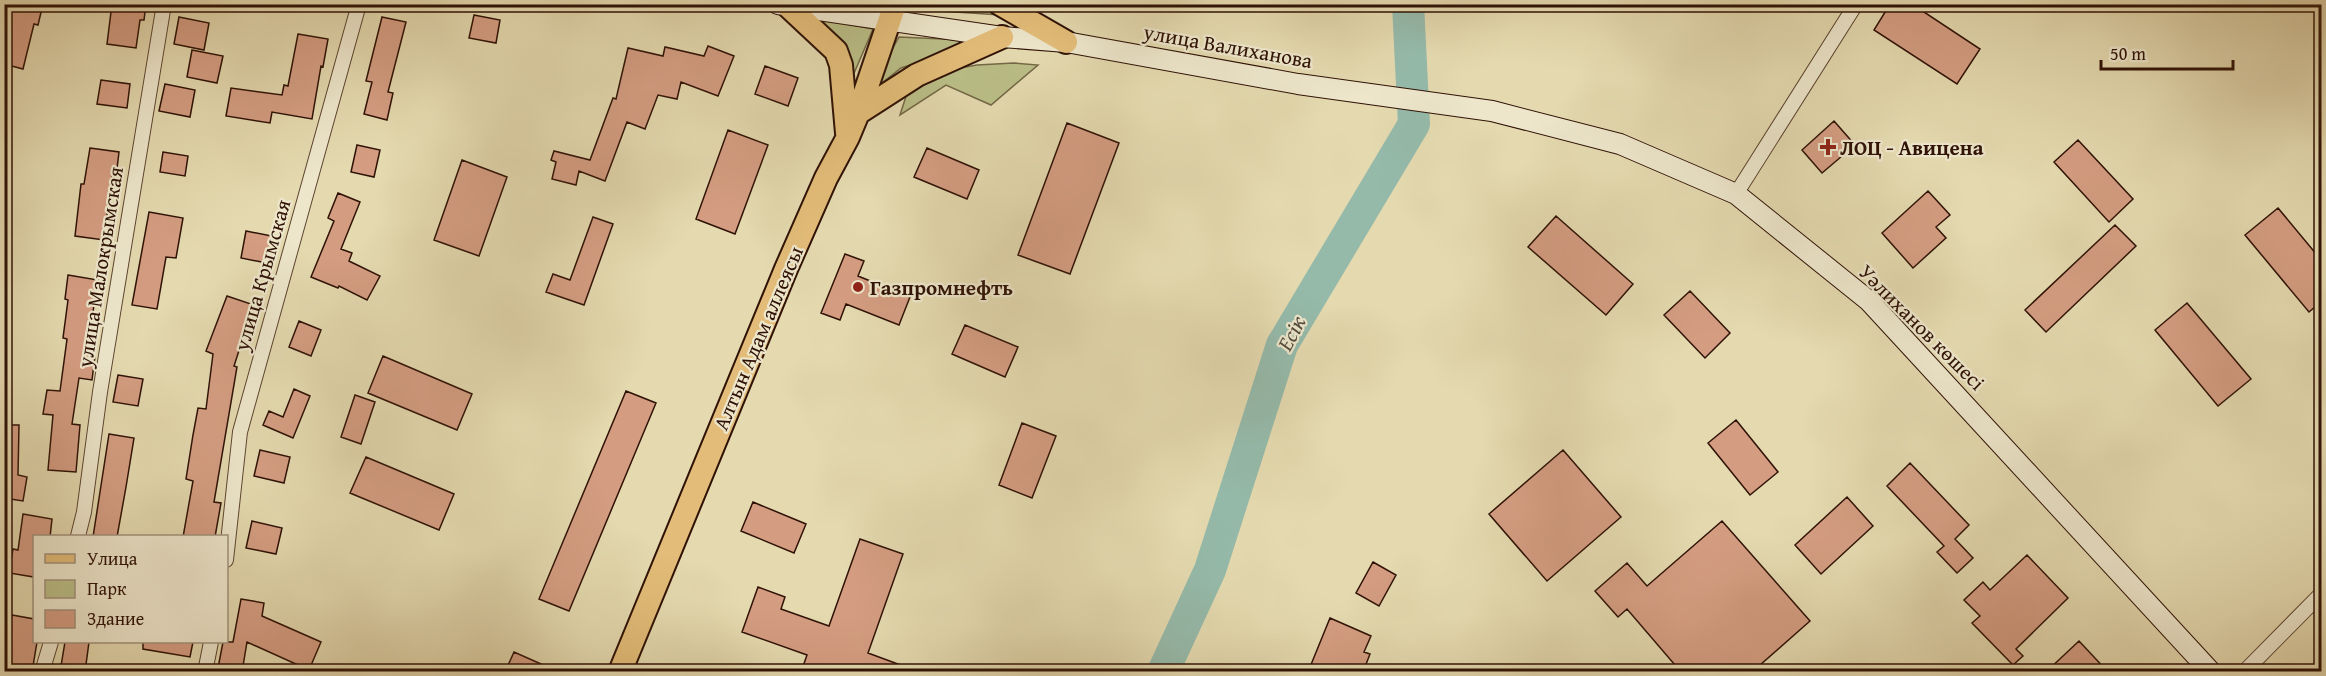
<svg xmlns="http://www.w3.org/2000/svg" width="2326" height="676" font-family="'Gentium Book Plus',serif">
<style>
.green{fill:#babe87;stroke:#746846;stroke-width:1.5}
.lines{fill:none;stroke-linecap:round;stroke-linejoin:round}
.river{stroke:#95baaa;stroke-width:32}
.building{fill:#d49d82;stroke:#2f1206;stroke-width:1.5}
.street-casing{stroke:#5c4430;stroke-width:16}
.secondary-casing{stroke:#2f1206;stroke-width:22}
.primary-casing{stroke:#2f1206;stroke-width:26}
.street{stroke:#ede6cb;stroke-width:14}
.secondary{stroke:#ede6cb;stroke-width:20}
.primary{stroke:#e2bc78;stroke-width:22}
.poi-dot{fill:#8f2418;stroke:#ede6cb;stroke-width:2}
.labels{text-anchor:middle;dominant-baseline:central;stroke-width:4.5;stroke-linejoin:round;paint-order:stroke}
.street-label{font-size:21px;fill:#2f1206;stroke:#ede6cb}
.poi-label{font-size:21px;font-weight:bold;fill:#2f1206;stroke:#ede6cb;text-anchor:start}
.water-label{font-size:22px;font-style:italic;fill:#534d3f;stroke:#ede6cb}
</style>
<rect width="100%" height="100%" fill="#e4d9af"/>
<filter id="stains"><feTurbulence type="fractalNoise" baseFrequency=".00333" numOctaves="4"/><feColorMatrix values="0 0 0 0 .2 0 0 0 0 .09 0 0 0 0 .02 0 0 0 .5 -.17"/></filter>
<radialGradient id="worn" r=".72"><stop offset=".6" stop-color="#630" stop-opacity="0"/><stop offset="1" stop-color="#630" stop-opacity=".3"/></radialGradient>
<path class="green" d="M912,5H978L1001,15L910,9Z
M814,18L873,29L849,85Z
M899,37L986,41L901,68L867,95Z
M1014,63L1038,65L991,105L946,85L900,115L909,87L948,70L977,65Z"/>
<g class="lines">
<path class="river" d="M1163,672L1210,570L1282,345L1414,124L1408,4"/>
</g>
<path class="building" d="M12,4H43L38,25L34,24L23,69L4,64V35Z
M112,4H146L144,20H140L136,48L107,44Z
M1890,4H1912L1980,49L1957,84L1874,30Z
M474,15L500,20L496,43L469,38Z
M179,17L209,23L204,50L174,44Z
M382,17L406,22L388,92L393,93L387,120L364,114L372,82L366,81Z
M298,34L328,39L323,67L321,66L312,119L272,112L270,123L226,116L231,88L282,95L284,85L288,86Z
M708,46L734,56L718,96L681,82L677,99L658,95L645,129L627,122L605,181L579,171L576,185L552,179L556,162L551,160L554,151L590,160L613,98L616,99L628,48L663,56L665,47L704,56Z
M192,50L223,56L217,83L187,77Z
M765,66L798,78L788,106L755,94Z
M101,80L130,84L127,108L97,104Z
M165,84L195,90L190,117L159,111Z
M1834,121L1855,145L1822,173L1802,150Z
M1067,123L1119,143L1070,274L1018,255Z
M728,130L768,145L735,234L696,219Z
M2078,140L2133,199L2109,222L2054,162Z
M357,145L380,150L374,177L351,172Z
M90,148L119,152L116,177L112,176L104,240L75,236L81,184H84Z
M927,148L979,170L967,199L914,177Z
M163,152L188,156L185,176L160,172Z
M462,160L507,177L479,256L434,240Z
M1928,191L1950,215L1936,227L1946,238L1913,268L1882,233Z
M338,193L360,202L341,249L352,253L349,261L380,276L367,300L339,286L338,288L311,277L334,221L328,218Z
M2278,208L2322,261V301L2309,312L2245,235Z
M149,212L183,218L176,258L166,257L157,309L132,305Z
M1556,216L1633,284L1606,315L1528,247Z
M593,217L613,224L584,305L546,292L553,274L570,280Z
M2115,225L2136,246L2046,332L2025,310Z
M246,231L277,237L272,264L241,258Z
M845,254L864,261L858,276L910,297L899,325L846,304L840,320L821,313Z
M68,275L98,280L92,318H95L90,355L95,356L92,380L79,378L72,424L80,425L76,472L48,470L53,415L43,414L47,390L60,391L67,339L63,338L68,300L65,299Z
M1690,291L1730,333L1705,358L1664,315Z
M227,296L257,306L248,333L245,332L234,366L237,367L214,502L221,503L215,537H183L193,481L186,479L193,435L198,408L206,409L213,354L206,351Z
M2187,303L2251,379L2218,406L2155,330Z
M299,321L321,330L311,356L289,347Z
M965,325L1018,347L1005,377L952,354Z
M383,356L472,394L457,430L368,393Z
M118,375L143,379L138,406L113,402Z
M294,389L310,396L293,438L263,425L269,411L283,417Z
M626,391L656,403L569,611L539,599Z
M355,395L375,402L361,444L341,437Z
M1736,420L1778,472L1750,495L1708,443Z
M1022,423L1056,436L1032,498L999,485Z
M4,425H19L18,475L27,477L23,501L4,498Z
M109,434L134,438L126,487L117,537H93Z
M260,450L290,457L284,483L254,476Z
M1563,450L1621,517L1547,581L1489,514Z
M366,457L454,494L439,530L350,493Z
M1910,463L1969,525L1955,539L1973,558L1957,573L1937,552L1944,546L1887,486Z
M1847,497L1873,526L1821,574L1795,545Z
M753,502L806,524L794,553L741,531Z
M23,514L52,519L50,537H34V577L9,573L13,549L18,550Z
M252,521L282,528L276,554L246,548Z
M1722,521L1810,621L1752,672H1681L1627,609L1618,617L1595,591L1627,563L1647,586Z
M860,539L903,554L868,653L914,670L913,672H801L807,655L742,632L758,587L785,597L781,609L829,626Z
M2027,555L2068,598L2016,649L2023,656L2013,665L1972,623L1980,616L1964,600L1983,582L1990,590Z
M1373,562L1396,575L1379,606L1356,593Z
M241,599L264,603L262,616L321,642L309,670L247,642L242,672L218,668L223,642H233Z
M12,615L34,619V642H37L32,672H4V656Z
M1330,618L1371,636L1364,652L1370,654L1363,672H1308Z
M2079,641L2108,672H2046Z
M65,642H89L85,672H60Z
M143,642H193L190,657L143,649Z
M514,652L559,672H505Z"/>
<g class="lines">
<g class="street-casing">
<path id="street" d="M1736,194L1856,4
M78,536L84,512L100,392L164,4
M226,560L240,432L359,4
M42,672L51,642
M205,672L211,642
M2244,672L2322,593"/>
</g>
<g class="secondary-casing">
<path id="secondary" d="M778,4L1002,37L1066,42L1298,84L1492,111L1620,144L1736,194L1869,301L2211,672"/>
</g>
<g class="primary-casing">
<path id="primary" d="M1000,4L1066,42
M789,7L836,51L841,65L847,133
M858,113L917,75L1002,37
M620,672L786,269L826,178L848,137L858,113L895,4"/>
</g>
<use href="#street" class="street"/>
<use href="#secondary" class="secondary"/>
<use href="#primary" class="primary"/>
</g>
<g class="poi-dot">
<path d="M1825 138h6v6h6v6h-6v6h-6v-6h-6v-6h6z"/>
<circle cx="858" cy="287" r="6"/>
</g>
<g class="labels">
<g class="street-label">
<text transform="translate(1228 46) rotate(10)">улица Валиханова</text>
<text transform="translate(100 267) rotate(-81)">улица Малокрымская</text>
<text transform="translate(262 275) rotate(-74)">улица Крымская</text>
<text transform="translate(1922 327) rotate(45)">Уәлиханов көшесі</text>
<text transform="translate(758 338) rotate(-67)">Алтын Адам аллеясы</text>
</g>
<g class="poi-label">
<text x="1840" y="147">ЛОЦ - Авицена</text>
<text x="870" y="287">Газпромнефть</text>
</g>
<g class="water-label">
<text transform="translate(1291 333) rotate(-62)">Есік</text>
</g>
</g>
<rect width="2326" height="676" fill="none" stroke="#e4d9af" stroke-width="24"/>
<rect x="6" y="6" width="2314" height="664" fill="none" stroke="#2f1206" stroke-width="3"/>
<rect x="12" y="12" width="2302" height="652" fill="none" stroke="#2f1206" stroke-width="1.5"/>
<rect x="33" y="535" width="195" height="108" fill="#ede6cb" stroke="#a1917c" stroke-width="1.5"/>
<rect x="45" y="554" width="30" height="9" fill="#e2bc78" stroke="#a1917c" stroke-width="1.5"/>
<text x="87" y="565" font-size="18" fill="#2f1206">Улица</text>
<rect x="45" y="580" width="30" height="18" fill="#babe87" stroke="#a1917c" stroke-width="1.5"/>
<text x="87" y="595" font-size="18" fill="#2f1206">Парк</text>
<rect x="45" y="610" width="30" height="18" fill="#d49d82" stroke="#a1917c" stroke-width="1.5"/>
<text x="87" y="625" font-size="18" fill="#2f1206">Здание</text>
<path d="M2101 60v9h132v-9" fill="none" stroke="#2f1206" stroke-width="3"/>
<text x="2110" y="60" font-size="18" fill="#2f1206" stroke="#ede6cb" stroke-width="4.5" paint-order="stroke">50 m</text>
<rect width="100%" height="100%" filter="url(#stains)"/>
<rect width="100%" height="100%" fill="url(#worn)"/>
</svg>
